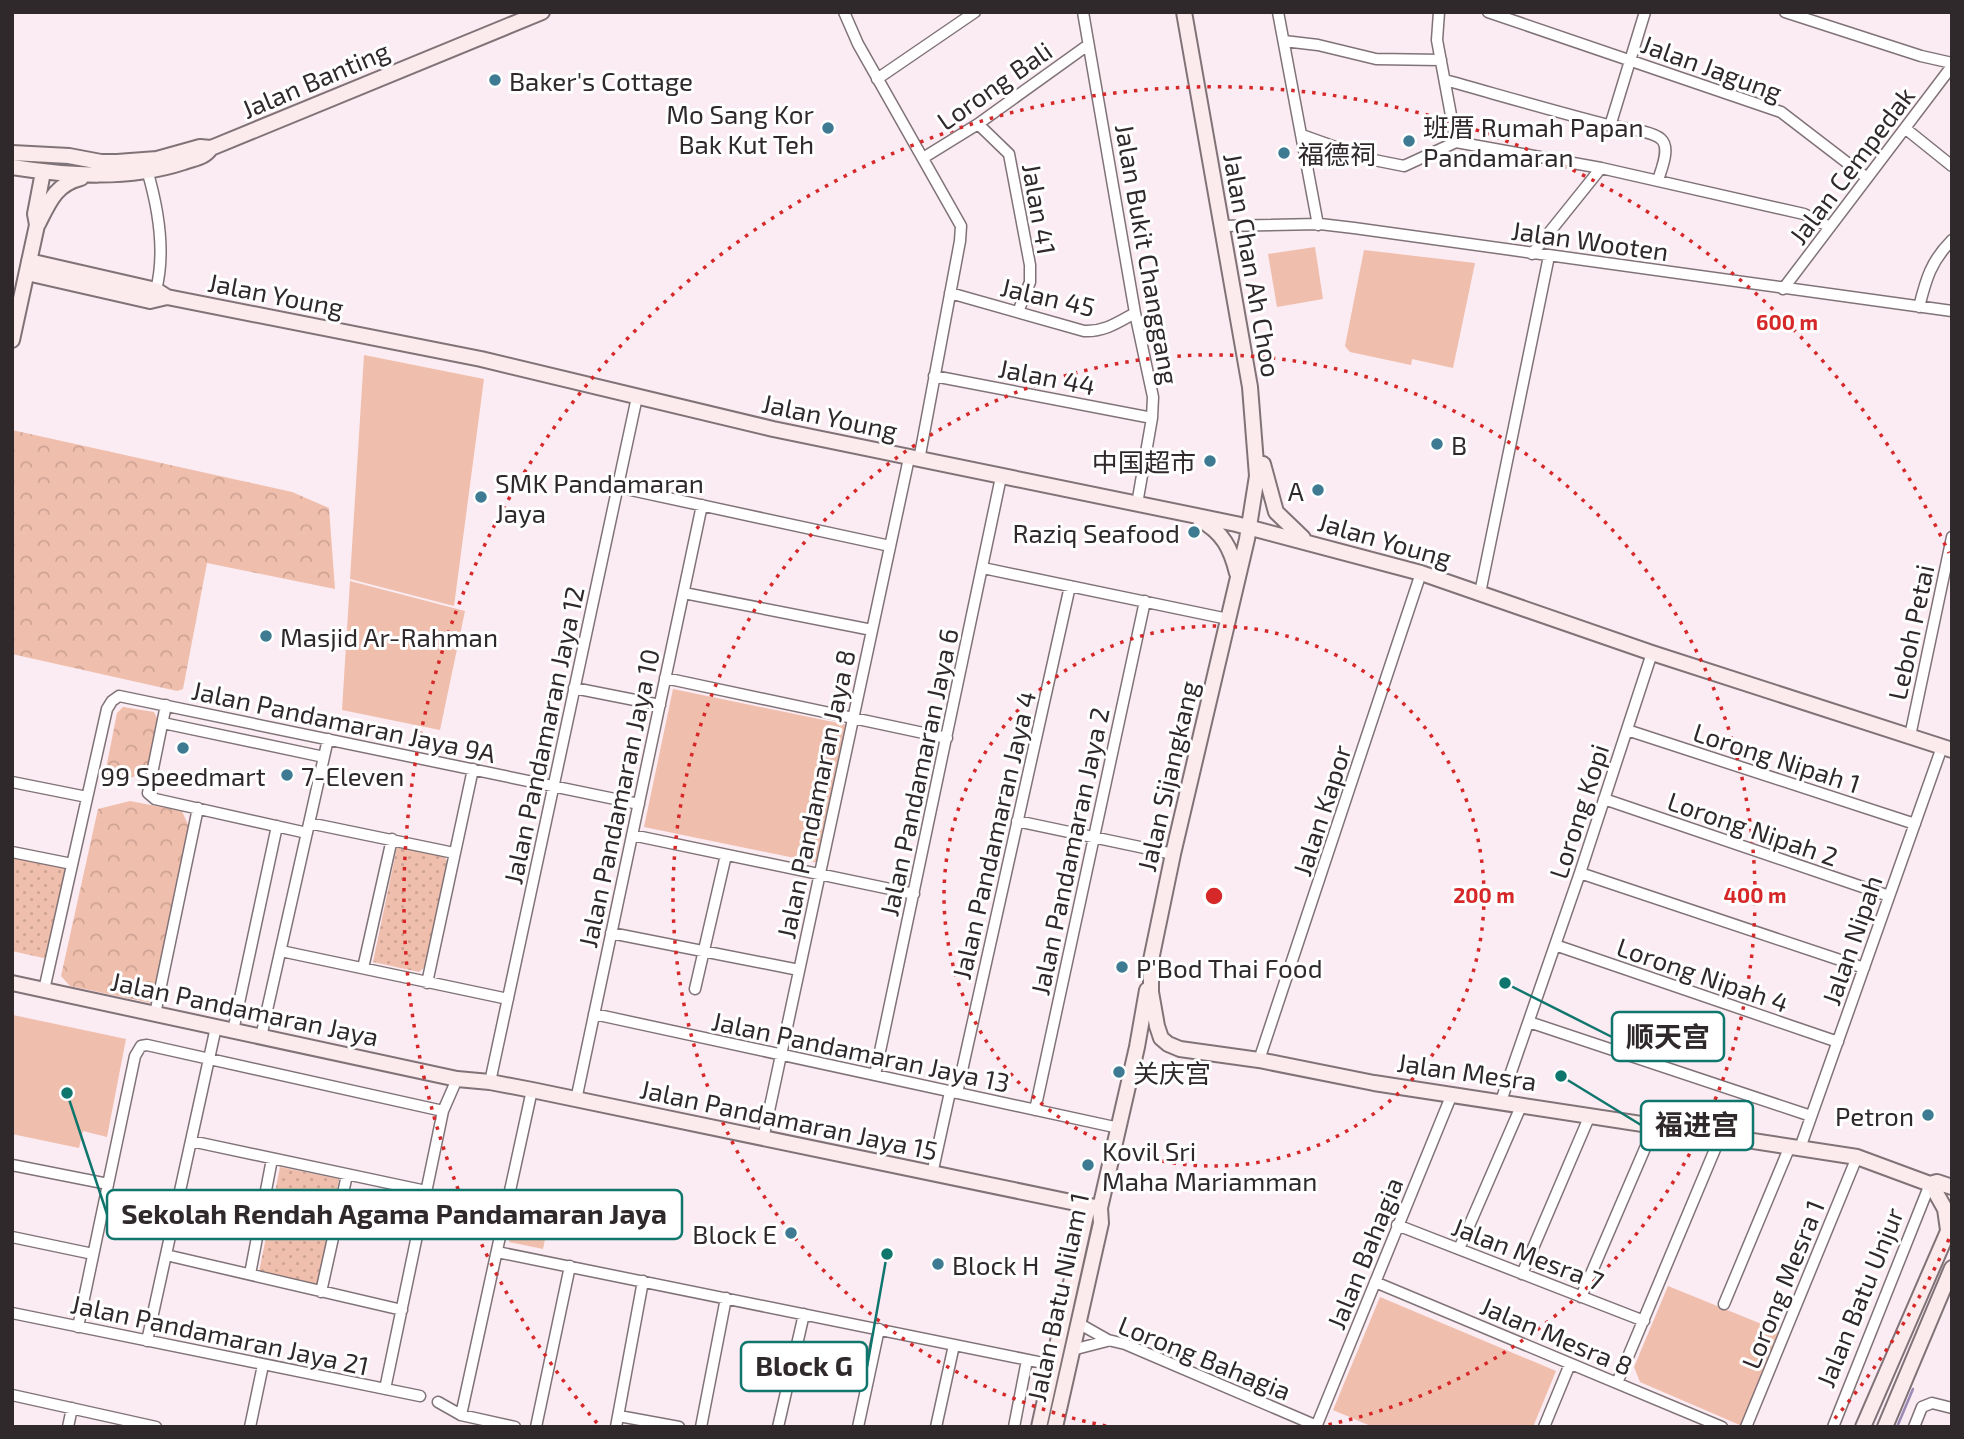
<svg xmlns="http://www.w3.org/2000/svg" width="1964" height="1439" font-family="'Exo 2','Noto Sans SC',sans-serif">
<style>
.grass{fill:#f0beac}
.forest{fill:url(#forest-crowns)}
.park{fill:url(#park-dots)}
.lines{fill:none;stroke-linecap:round;stroke-linejoin:round}
.stream{stroke:#9a89b4;stroke-width:2.5}
.street-casing{stroke:#807378;stroke-width:13}
.secondary-casing{stroke:#807378;stroke-width:18}
.street{stroke:#fff;stroke-width:10}
.secondary{stroke:#fcebec;stroke-width:14}
.ring{fill:none;stroke:#d62828;stroke-width:3.5;stroke-dasharray:3.5 7}
.poi-dot{fill:#3e7a92;stroke:#fff;stroke-width:2.5}
.labels{text-anchor:middle;dominant-baseline:central;stroke-width:6;stroke-linejoin:round;paint-order:stroke}
.street-label{font-size:26px;fill:#2f292b;stroke:#fff}
.poi-label{font-size:26px;fill:#2f292b;stroke:#fff;text-anchor:start}
.centre{fill:#d62828;stroke:#fff;stroke-width:3.5}
.ring-label{font-size:21px;text-anchor:middle;font-weight:bold;fill:#d62828;stroke:#fff;stroke-width:6;stroke-linejoin:round;paint-order:stroke}
.leader{fill:none;stroke:#0f766e;stroke-width:2.5}
.callout-dot{fill:#0f766e;stroke:#fff;stroke-width:2.5}
.callout{fill:#fff;stroke:#0f766e;stroke-width:2.5}
.callout-label{font-size:28px;text-anchor:middle;font-weight:bold;fill:#2f292b}
</style>
<defs>
<pattern id="forest-crowns" width="20" height="18" patternUnits="userSpaceOnUse" patternTransform="scale(1.75)"><rect width="20" height="18" fill="#f0beac"/><path d="M2 6a3 3 0 1 1 6 0M12 15a3 3 0 1 1 6 0" fill="none" stroke="#cea394"/></pattern>
<pattern id="park-dots" width="8" height="8" patternUnits="userSpaceOnUse" patternTransform="scale(1.75)"><rect width="8" height="8" fill="#f0beac"/><path d="M2 2h.1M6 6h.1" fill="none" stroke="#cea394" stroke-width="1.8" stroke-linecap="round"/></pattern>
</defs>
<rect width="100%" height="100%" fill="#fbebf2"/>
<path class="grass" d="M1315,247L1323,299L1277,307L1268,254Z
M1364,250L1475,263L1453,368L1412,359L1411,365L1350,352L1345,346Z
M364,355L484,379L454,606L350,579Z
M350,581L465,611L440,730L342,710Z
M673,689L848,725L819,863L644,827Z
M13,1015L126,1039L107,1137L83,1131L79,1148L12,1134Z
M520,1193L553,1200L543,1249L509,1242Z
M1668,1286L1781,1332L1742,1426L1640,1382L1634,1367Z
M1380,1297L1556,1371L1533,1427H1373L1333,1410Z"/>
<path class="forest" d="M12,430L292,492L329,508L335,589L207,563L183,689L177,691L12,654Z
M123,707L154,712L158,720L147,771L111,786L104,779L117,713Z
M130,801L182,811L189,827L151,1003L70,986L61,976L98,809Z"/>
<path class="park" d="M397,847L444,856L449,864L427,965L419,972L373,962Z
M12,854L68,866L48,959L12,951Z
M280,1167L339,1179L318,1284L259,1272Z"/>
<g class="lines">
<path class="stream" d="M1897,1427L1913,1389"/>
<g class="street-casing">
<path id="street" d="M844,12L858,44L961,226L960,241L919,460
M1083,12L1135,313L1153,397L1152,418L1137,504
M1278,12L1318,225
M1439,12L1437,40L1456,142
M1488,12L1781,112L1867,178
M1785,12L1921,56L1952,63
M1284,41L1318,45L1376,59L1441,60
M877,79L975,12
M1445,80C1499,95 1553,111 1608,125C1621,128 1651,130 1661,139C1671,148 1661,170 1658,180
M978,124L1009,154L1030,265V282L1018,312
M1610,126L1645,12
M1906,129L1952,166
M1302,135L1369,159L1404,166L1456,142L1601,168L1804,214L1830,227
M923,158L978,124L1088,45
M147,170C158,207 166,251 156,290
M1221,226L1320,224L1354,228L1952,311
M1532,254L1601,168
M1783,289L1952,66
M950,293L1084,331C1104,332 1117,323 1135,313
M1919,307C1926,279 1931,261 1952,240
M934,376L1152,418
M617,487L890,546
M983,568L1228,619
M684,593L872,630
M1480,593L1549,256
M665,678L947,738
M574,688L660,705
M166,705L148,793L155,799L307,833
M163,723L324,757
M1627,730L1915,824
M1910,736L1952,537
M12,782L87,797
M1604,799L1889,896
M1017,821L1173,854
M309,823L454,853
M632,835L914,894
M12,852L72,864
M1580,873L1864,968
M611,933L799,970
M1555,945L1838,1042
M281,951L508,999
M363,968L392,839
M427,983L473,769
M695,989L726,855
M44,990L107,709L112,701L119,696L639,804
M155,1014L198,808
M594,1014L1119,1128
M1529,1022L1811,1116
M233,1031L277,826
M261,1037L328,739
M1259,1060L1421,573
M875,1075L1001,477
M490,1082L637,397
M957,1093L1070,586
M576,1100L702,505
M1501,1101L1580,873L1652,653
M1035,1110L1145,601
M763,1139L909,458
M191,1141L426,1191
M1800,1148L1942,747
M12,1165L108,1184
M932,1174L950,1092
M1397,1225L1644,1321
M12,1237L93,1254
M1459,1249L1522,1104
M497,1252L1053,1365
M166,1255L402,1310
M250,1274L272,1159
M1522,1274L1590,1115
M1375,1282L1722,1427
M321,1292L347,1175
M1581,1297L1655,1125
M1724,1304L1790,1146
M12,1313L420,1396
M1078,1323L1108,1340L1125,1344L1317,1426
M78,1327L135,1056L141,1046L147,1045L443,1111
M147,1341L216,1027
M1072,1350L1107,1341
M1617,1383L1721,1135
M385,1389L443,1111L457,1079
M12,1395L156,1427
M438,1402L461,1415L515,1427
M461,1415L532,1090
M619,1416L679,1427
M68,1427L72,1408
M250,1427L263,1365
M536,1427L570,1266
M616,1427L643,1281
M701,1427L726,1298
M778,1427L804,1314
M858,1427L879,1329
M936,1427L954,1345
M1014,1427L1027,1360
M1316,1427L1452,1094
M1544,1427L1570,1364
M1746,1427L1857,1157
M1833,1427L1930,1184
M1914,1427L1922,1407L1932,1403L1952,1408"/>
</g>
<g class="secondary-casing">
<path id="secondary" d="M1184,12L1250,387L1257,476L1247,539L1173,854L1151,960V992L1157,1026L1161,1038L1168,1044L1180,1049L1259,1060L1374,1083L1857,1157L1930,1184
M12,153L69,156L101,162H117L157,159L200,147L211,148
M12,167C69,176 129,180 184,162C195,158 204,158 211,148L542,12
M38,224C49,202 56,184 81,178
M29,261L156,290L167,297L481,359L773,429L1236,524L1421,573L1652,653L1952,750
M27,273L150,301L167,297
M12,340L37,225L35,214L43,172
M1263,464L1276,512L1303,538
M1200,520C1223,532 1231,549 1237,573
M12,983L457,1079L490,1082L532,1090L1100,1208
M1930,1184L1937,1182L1952,1187
M1936,1193L1945,1209L1948,1230
M1039,1427L1088,1206
M1055,1427L1101,1223L1100,1208L1137,1047L1147,990
M1863,1427L1952,1222
M1885,1427L1952,1268"/>
</g>
<use href="#street" class="street"/>
<use href="#secondary" class="secondary"/>
</g>
<g class="ring">
<circle cx="1214" cy="896" r="270"/>
<path d="M1106 1426A541 541 0 1 1 1322 1426"/>
<path d="M1949 1239A811 811 0 0 1 1831 1423M597 1423A811 811 0 1 1 1949 553"/>
</g>
<g class="poi-dot">
<circle cx="495" cy="80" r="7"/>
<circle cx="828" cy="128" r="7"/>
<circle cx="1409" cy="141" r="7"/>
<circle cx="1284" cy="153" r="7"/>
<circle cx="1437" cy="444" r="7"/>
<circle cx="1210" cy="461" r="7"/>
<circle cx="1318" cy="490" r="7"/>
<circle cx="481" cy="497" r="7"/>
<circle cx="1194" cy="532" r="7"/>
<circle cx="266" cy="636" r="7"/>
<circle cx="183" cy="748" r="7"/>
<circle cx="287" cy="775" r="7"/>
<circle cx="1122" cy="967" r="7"/>
<circle cx="1119" cy="1072" r="7"/>
<circle cx="1928" cy="1115" r="7"/>
<circle cx="1088" cy="1165" r="7"/>
<circle cx="791" cy="1233" r="7"/>
<circle cx="938" cy="1264" r="7"/>
</g>
<g class="labels">
<g class="street-label">
<text transform="translate(1712 67) rotate(20)">Jalan Jagung</text>
<text transform="translate(315 79) rotate(-23)">Jalan Banting</text>
<text transform="translate(994 85) rotate(-35)">Lorong Bali</text>
<text transform="translate(1851 165) rotate(-53)">Jalan Cempedak</text>
<text transform="translate(1040 209) rotate(80)">Jalan 41</text>
<text transform="translate(1590 240) rotate(8)">Jalan Wooten</text>
<text transform="translate(1148 254) rotate(80)">Jalan Bukit Changgang</text>
<text transform="translate(1253 265) rotate(80)">Jalan Chan Ah Choo</text>
<text transform="translate(276 294) rotate(11)">Jalan Young</text>
<text transform="translate(1048 296) rotate(13)">Jalan 45</text>
<text transform="translate(1047 376) rotate(11)">Jalan 44</text>
<text transform="translate(830 416) rotate(12)">Jalan Young</text>
<text transform="translate(1385 539) rotate(16)">Jalan Young</text>
<text transform="translate(1910 632) rotate(-78)">Leboh Petai</text>
<text transform="translate(344 721) rotate(12)">Jalan Pandamaran Jaya 9A</text>
<text transform="translate(543 735) rotate(-78)">Jalan Pandamaran Jaya 12</text>
<text transform="translate(1777 757) rotate(18)">Lorong Nipah 1</text>
<text transform="translate(918 772) rotate(-78)">Jalan Pandamaran Jaya 6</text>
<text transform="translate(1167 776) rotate(-77)">Jalan Sijangkang</text>
<text transform="translate(815 794) rotate(-78)">Jalan Pandamaran Jaya 8</text>
<text transform="translate(618 798) rotate(-78)">Jalan Pandamaran Jaya 10</text>
<text transform="translate(1321 810) rotate(-72)">Jalan Kapor</text>
<text transform="translate(1578 811) rotate(-72)">Lorong Kopi</text>
<text transform="translate(1753 828) rotate(19)">Lorong Nipah 2</text>
<text transform="translate(993 835) rotate(-77)">Jalan Pandamaran Jaya 4</text>
<text transform="translate(1069 851) rotate(-78)">Jalan Pandamaran Jaya 2</text>
<text transform="translate(1851 940) rotate(-71)">Jalan Nipah</text>
<text transform="translate(1703 974) rotate(19)">Lorong Nipah 4</text>
<text transform="translate(245 1008) rotate(12)">Jalan Pandamaran Jaya</text>
<text transform="translate(861 1051) rotate(12)">Jalan Pandamaran Jaya 13</text>
<text transform="translate(1467 1071) rotate(8)">Jalan Mesra</text>
<text transform="translate(789 1119) rotate(12)">Jalan Pandamaran Jaya 15</text>
<text transform="translate(1364 1253) rotate(-68)">Jalan Bahagia</text>
<text transform="translate(1528 1253) rotate(21)">Jalan Mesra 7</text>
<text transform="translate(1782 1284) rotate(-68)">Lorong Mesra 1</text>
<text transform="translate(1057 1297) rotate(-78)">Jalan Batu Nilam 1</text>
<text transform="translate(1859 1297) rotate(-68)">Jalan Batu Unjur</text>
<text transform="translate(220 1334) rotate(12)">Jalan Pandamaran Jaya 21</text>
<text transform="translate(1557 1335) rotate(23)">Jalan Mesra 8</text>
<text transform="translate(1205 1357) rotate(22)">Lorong Bahagia</text>
</g>
<g class="poi-label">
<text x="509" y="80">Baker's Cottage</text>
<text x="814" y="113" text-anchor="end">Mo Sang Kor<tspan x="814" dy="30">Bak Kut Teh</tspan></text>
<text x="1423" y="126">班厝 Rumah Papan<tspan x="1423" dy="30">Pandamaran</tspan></text>
<text x="1298" y="153">福德祠</text>
<text x="1451" y="444">B</text>
<text x="1196" y="461" text-anchor="end">中国超市</text>
<text x="495" y="482">SMK Pandamaran<tspan x="495" dy="30">Jaya</tspan></text>
<text x="1304" y="490" text-anchor="end">A</text>
<text x="1180" y="532" text-anchor="end">Raziq Seafood</text>
<text x="280" y="636">Masjid Ar-Rahman</text>
<text x="183" y="775" text-anchor="middle">99 Speedmart</text>
<text x="301" y="775">7-Eleven</text>
<text x="1136" y="967">P'Bod Thai Food</text>
<text x="1133" y="1072">关庆宫</text>
<text x="1914" y="1115" text-anchor="end">Petron</text>
<text x="1102" y="1150">Kovil Sri<tspan x="1102" dy="30">Maha Mariamman</tspan></text>
<text x="777" y="1233" text-anchor="end">Block E</text>
<text x="952" y="1264">Block H</text>
</g>
</g>
<circle cx="1214" cy="896" r="10" class="centre"/>
<g class="ring-label">
<text x="1787" y="330">600 m</text>
<text x="1484" y="903">200 m</text>
<text x="1755" y="903">400 m</text>
</g>
<path class="leader" d="M1505 983L1612 1037M1561 1076L1641 1125M67 1093L107 1214M887 1254L867 1367"/>
<g class="callout-dot">
<circle cx="1505" cy="983" r="7"/>
<circle cx="1561" cy="1076" r="7"/>
<circle cx="67" cy="1093" r="7"/>
<circle cx="887" cy="1254" r="7"/>
</g>
<g class="callout">
<rect x="1612" y="1012" width="112" height="49" rx="7"/>
<rect x="1641" y="1101" width="112" height="49" rx="7"/>
<rect x="107" y="1190" width="575" height="49" rx="7"/>
<rect x="741" y="1342" width="126" height="49" rx="7"/>
</g>
<g class="callout-label">
<text x="1668" y="1047">顺天宫</text>
<text x="1697" y="1135">福进宫</text>
<text x="394" y="1224">Sekolah Rendah Agama Pandamaran Jaya</text>
<text x="804" y="1376">Block G</text>
</g>
<rect width="1964" height="1439" fill="none" stroke="#2f292b" stroke-width="28"/>
</svg>
